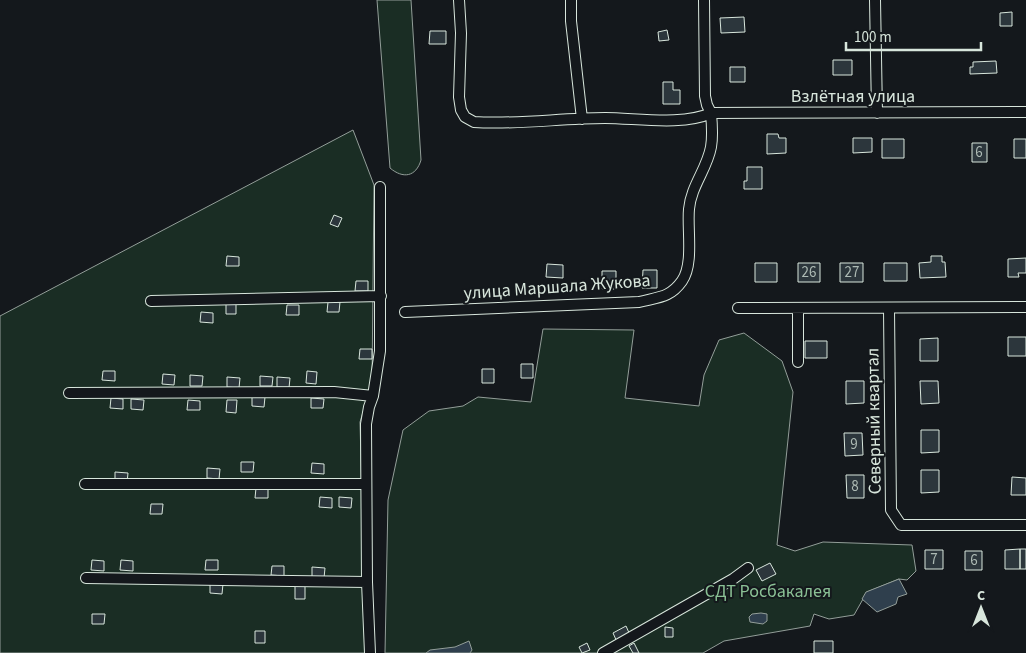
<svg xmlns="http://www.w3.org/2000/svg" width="1026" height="653" font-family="'Source Sans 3',sans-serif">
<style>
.green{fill:#1a2d24;stroke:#939e99}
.water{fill:#2f3f4d;stroke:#939e99}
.building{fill:#2c363c;stroke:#d8e6dc}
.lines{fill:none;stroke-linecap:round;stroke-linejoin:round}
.minor-casing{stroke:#d8e6dc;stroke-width:12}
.minor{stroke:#14181c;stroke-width:10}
.labels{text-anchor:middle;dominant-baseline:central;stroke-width:4;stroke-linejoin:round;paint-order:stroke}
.number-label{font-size:15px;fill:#adbab4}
.street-label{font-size:18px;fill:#d8e6dc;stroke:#14181c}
.park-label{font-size:18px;fill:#8ac095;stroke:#14181c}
</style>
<rect width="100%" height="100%" fill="#14181c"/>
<path class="green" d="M377,0H411L421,160C416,177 403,179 390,168Z
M353,130L374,185L372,383L360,422L366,653H0V316Z
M543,329L634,330L625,398L699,406L704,375L719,340L744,333L782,361L793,392L777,545L795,551L823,542L912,545L916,571L907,580L899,579L867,592L854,615L829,619L814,614L810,626L724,641L703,653H385L388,500L403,430L429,411L463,406L478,397L531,402Z"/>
<path class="water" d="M899,579L907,594L898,597L896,604L877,612L862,599L866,592Z
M761,613L767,614V621L763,624L750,622L749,617L752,614Z
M469,641L472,650L470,653H426L430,650L455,647Z"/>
<path class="building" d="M1012,12V26H1000V13Z
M744,17L745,32L721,33L720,18Z
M667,30L669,40L659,41L658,32Z
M430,31H446V44H429Z
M833,60H852V75H833Z
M996,61L997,73L970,74V67H973V62Z
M730,67H745V82H730Z
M663,82H673V90H680V104H663Z
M767,134H778L779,138H786V153L767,154Z
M853,138H872V152L853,153Z
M882,139H904V158H882Z
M1014,139H1026V158H1014Z
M972,143H987V162H972Z
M747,167H762V189H744V181H747Z
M334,215L342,218L338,227L330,224Z
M227,256L239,257V266H226Z
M931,256H942V262H945L946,277L920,278L919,263L931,262Z
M1026,258V273H1018L1019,277H1008V259Z
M755,263H777V282H755Z
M798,263H820V282H798Z
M840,263H863V282H840Z
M884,263H907V281H884Z
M547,264L563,265V278L546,277Z
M643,270H657V288H642Z
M602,271H616V289H602Z
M356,281H368V291H355Z
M226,302H236V314H226Z
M328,302H340L339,312H327Z
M287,305H299V315H286Z
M201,312L213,313V323L200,322Z
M1008,337H1026V356H1008Z
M938,338V361H920V339Z
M805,341H827V358H805Z
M360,349H372V359H359Z
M521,364H533V378H521Z
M482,369H494V383H482Z
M103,371H115V381L102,380Z
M307,371L317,372L316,384L306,383Z
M163,374L175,375L174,385L162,384Z
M190,375L203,376L202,386H190Z
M260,376L273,377L272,386H260Z
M227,377L240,378L239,388L227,387Z
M277,377L290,378L289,388L277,387Z
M846,381H864V403L846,404Z
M920,381H938L939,403L921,404Z
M252,396L265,397L264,407L252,406Z
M111,398L123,399V409L110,408Z
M311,398L324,399L323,408H311Z
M131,399L144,400L143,410L131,409Z
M188,400L200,401V410H187Z
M227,400H237L236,413L226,412Z
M921,430H939V452L921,453Z
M844,433H862L863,455L845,456Z
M241,462H254L253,472H241Z
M312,463L324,464V474L311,473Z
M207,468L220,469L219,479L207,478Z
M921,470H939V492L921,493Z
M115,472L128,473L127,483L115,482Z
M846,475H864V498H847Z
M1012,477L1026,478V495H1011Z
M256,488H268V498H255Z
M320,497L332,498V508L319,507Z
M339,497L352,498L351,508L339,507Z
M151,504H163L162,514H150Z
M1020,549V569H1005V550Z
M1020,549H1026V569H1020Z
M925,550H943V569H925Z
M965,551H982V570H965Z
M92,560L104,561V571L91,570Z
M121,560L133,561V571L120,570Z
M206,560H218V570H205Z
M770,563L776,574L762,581L756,570Z
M272,566H284V576L271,575Z
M312,567L325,568L324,578L312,577Z
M210,583L223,584L222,594L210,593Z
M295,586H305V599H295Z
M92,614H105L104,624H92Z
M626,626L630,635L617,642L613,633Z
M665,627L673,628V637H665Z
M255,631H265V643H255Z
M814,641H833V653H814Z
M587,643L590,650L582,653L579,647Z
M634,643L639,653H633L629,646Z"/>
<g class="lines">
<g class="minor-casing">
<path id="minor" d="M571,0V21L582,119
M704,0L705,96L707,105L711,113L1026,112
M875,0L877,113
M151,301L381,296
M738,308L1026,307
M889,309L891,510L901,525H1026
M405,312L639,302C658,297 670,298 682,281C694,264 687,229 689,209C691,186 707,169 711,147C713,136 712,124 711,113C683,126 636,118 605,118C561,118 517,125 474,122L465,117L461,110L459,97L461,33L459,0
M798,362V309
M69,393L334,392L373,396
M85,484H366
M86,578L367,582
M370,653L367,582L366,424L369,407L373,396L380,351V187
M603,653L733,579L748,568"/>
</g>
<use href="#minor" class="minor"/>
</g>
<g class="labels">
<g class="number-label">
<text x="979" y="152">6</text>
<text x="809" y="272">26</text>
<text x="852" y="272">27</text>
<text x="854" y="444">9</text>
<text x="855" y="486">8</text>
<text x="934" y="559">7</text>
<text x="974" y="560">6</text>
</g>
<g class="street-label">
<text x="853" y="96">Взлётная улица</text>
<text transform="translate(557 287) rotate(-4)">улица Маршала Жукова</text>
<text transform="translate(874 421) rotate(-91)">Северный квартал</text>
</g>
<g class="park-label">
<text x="768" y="591">СДТ Росбакалея</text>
</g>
</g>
<g transform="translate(981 608)" stroke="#14181c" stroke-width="4" paint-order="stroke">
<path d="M0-4L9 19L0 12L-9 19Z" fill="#d8e6dc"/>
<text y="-8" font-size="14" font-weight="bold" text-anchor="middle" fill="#d8e6dc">С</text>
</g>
<path d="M846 42v8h135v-8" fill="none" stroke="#d8e6dc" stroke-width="2.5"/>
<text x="854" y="42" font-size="15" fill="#d8e6dc" stroke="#14181c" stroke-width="4" paint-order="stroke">100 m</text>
</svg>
